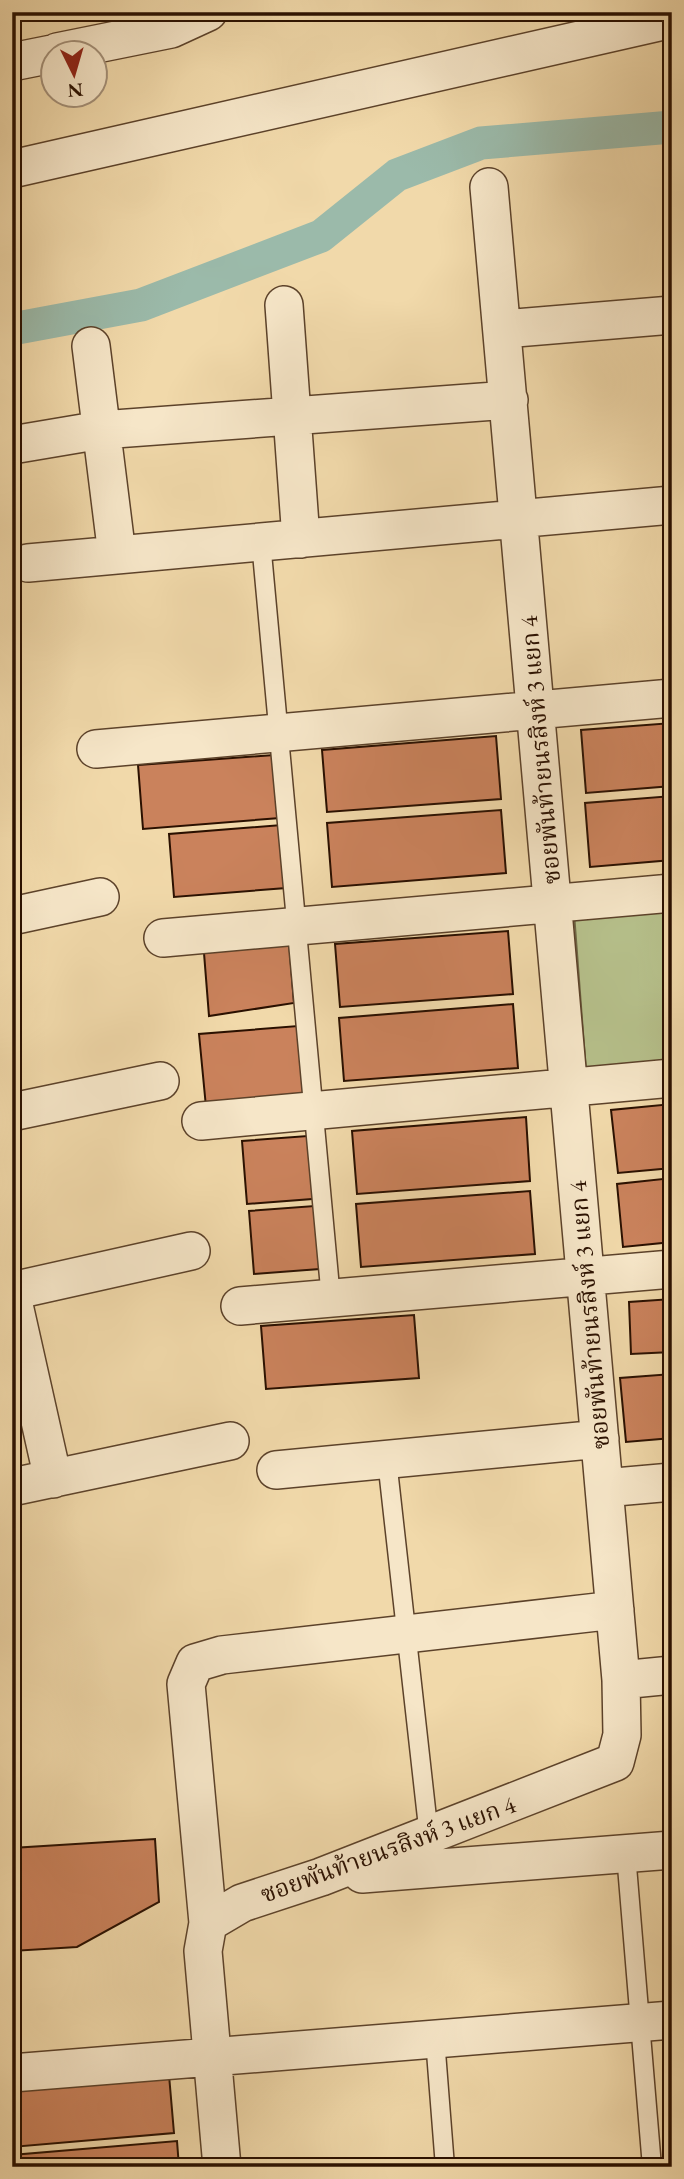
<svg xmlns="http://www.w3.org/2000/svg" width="684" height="2179" font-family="'EB Garamond','Noto Serif Thai',serif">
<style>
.green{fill:#b6c08b;stroke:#706846;stroke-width:2}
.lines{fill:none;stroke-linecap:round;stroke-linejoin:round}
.canal{stroke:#9bbaaa;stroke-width:33}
.building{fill:#ca825c;stroke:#2a1000;stroke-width:2}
.service-casing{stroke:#5c422a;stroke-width:21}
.minor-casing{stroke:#5c422a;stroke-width:40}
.service{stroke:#f6e6c8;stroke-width:18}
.minor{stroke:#f6e6c8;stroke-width:37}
.labels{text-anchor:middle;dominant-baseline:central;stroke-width:5;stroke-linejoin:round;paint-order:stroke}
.street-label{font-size:24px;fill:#2a1000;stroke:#f6e6c8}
</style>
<rect width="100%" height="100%" fill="#f1d9aa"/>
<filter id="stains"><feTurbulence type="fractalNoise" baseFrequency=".00286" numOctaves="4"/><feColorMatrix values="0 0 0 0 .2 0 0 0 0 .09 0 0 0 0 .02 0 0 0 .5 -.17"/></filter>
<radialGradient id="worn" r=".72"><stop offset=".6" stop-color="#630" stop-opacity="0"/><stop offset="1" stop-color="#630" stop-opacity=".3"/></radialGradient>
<path class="green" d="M672,905V1065L586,1072L574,913Z"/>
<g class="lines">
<path class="canal" d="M12,329L141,305L321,236L397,175L481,143L672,127"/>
</g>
<path class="building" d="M672,723V786L586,793L581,730Z
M496,736L501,799L327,812L322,750Z
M288,754L293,817L143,829L138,765Z
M672,796V860L590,867L585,803Z
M501,810L506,873L332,887L327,823Z
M294,824L299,887L174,897L169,834Z
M508,931L513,994L340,1007L335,944Z
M289,941L294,1003L209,1016L204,953Z
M513,1004L518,1068L344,1081L339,1018Z
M298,1026L304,1098L206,1107L199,1034Z
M672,1104V1168L618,1173L611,1110Z
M526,1117L530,1181L357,1194L352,1131Z
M321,1135L325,1198L247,1204L242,1141Z
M672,1178V1242L623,1247L617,1184Z
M530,1191L535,1254L361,1267L356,1204Z
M328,1205L333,1268L254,1274L249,1211Z
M672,1299V1352L631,1354L629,1302Z
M414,1315L419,1378L266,1389L261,1326Z
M672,1374V1438L626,1442L620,1378Z
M155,1839L159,1902L77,1947L12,1951V1848Z
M169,2075L174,2133L12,2147V2089Z
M177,2141L179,2167H12V2155Z"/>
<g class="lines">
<g class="service-casing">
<path id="service" d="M261,542L331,1299
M387,1460L429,1836
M626,1854L652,2167
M435,2039L445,2167"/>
</g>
<g class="minor-casing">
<path id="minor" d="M57,52L171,29L208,12
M12,62L52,54
M12,169L672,19
M284,305L301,539
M503,329L672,315
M91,346L117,555
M12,445L101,430L509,400
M28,563L672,505
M96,749L672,698
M12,916L100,897
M163,938L672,893
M12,1112L160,1081
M201,1121L672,1078
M12,1291L191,1251
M12,1296L53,1479
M240,1306L672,1269
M276,1470L600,1439
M12,1487L230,1441
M604,1488L672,1482
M621,1680L672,1675
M362,1874L672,1850
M208,1923L186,1684L195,1663L222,1655L615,1610
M12,2073L672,2020
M222,2167L203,1951L208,1923L242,1903L321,1877L615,1762L622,1735L621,1680L489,187"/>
</g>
<use href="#service" class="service"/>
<use href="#minor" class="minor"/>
</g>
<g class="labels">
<g class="street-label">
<text transform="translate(540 750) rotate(-95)">ซอยพันท้ายนรสิงห์ 3 แยก 4</text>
<text transform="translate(589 1315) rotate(-95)">ซอยพันท้ายนรสิงห์ 3 แยก 4</text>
<text transform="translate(388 1849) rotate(-20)">ซอยพันท้ายนรสิงห์ 3 แยก 4</text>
</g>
</g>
<rect width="684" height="2179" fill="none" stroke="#f1d9aa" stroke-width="42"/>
<rect x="14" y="14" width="656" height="2151" fill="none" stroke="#2a1000" stroke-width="3.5"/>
<rect x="21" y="21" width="642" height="2137" fill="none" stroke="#2a1000" stroke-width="2"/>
<g transform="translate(74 74) rotate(175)"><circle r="33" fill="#f6e6c8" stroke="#a49078" stroke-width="2"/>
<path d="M0-5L12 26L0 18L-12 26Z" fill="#8f2418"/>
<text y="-10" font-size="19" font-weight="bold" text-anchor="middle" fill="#2a1000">N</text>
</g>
<rect width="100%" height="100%" filter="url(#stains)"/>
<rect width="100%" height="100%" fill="url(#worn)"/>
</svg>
